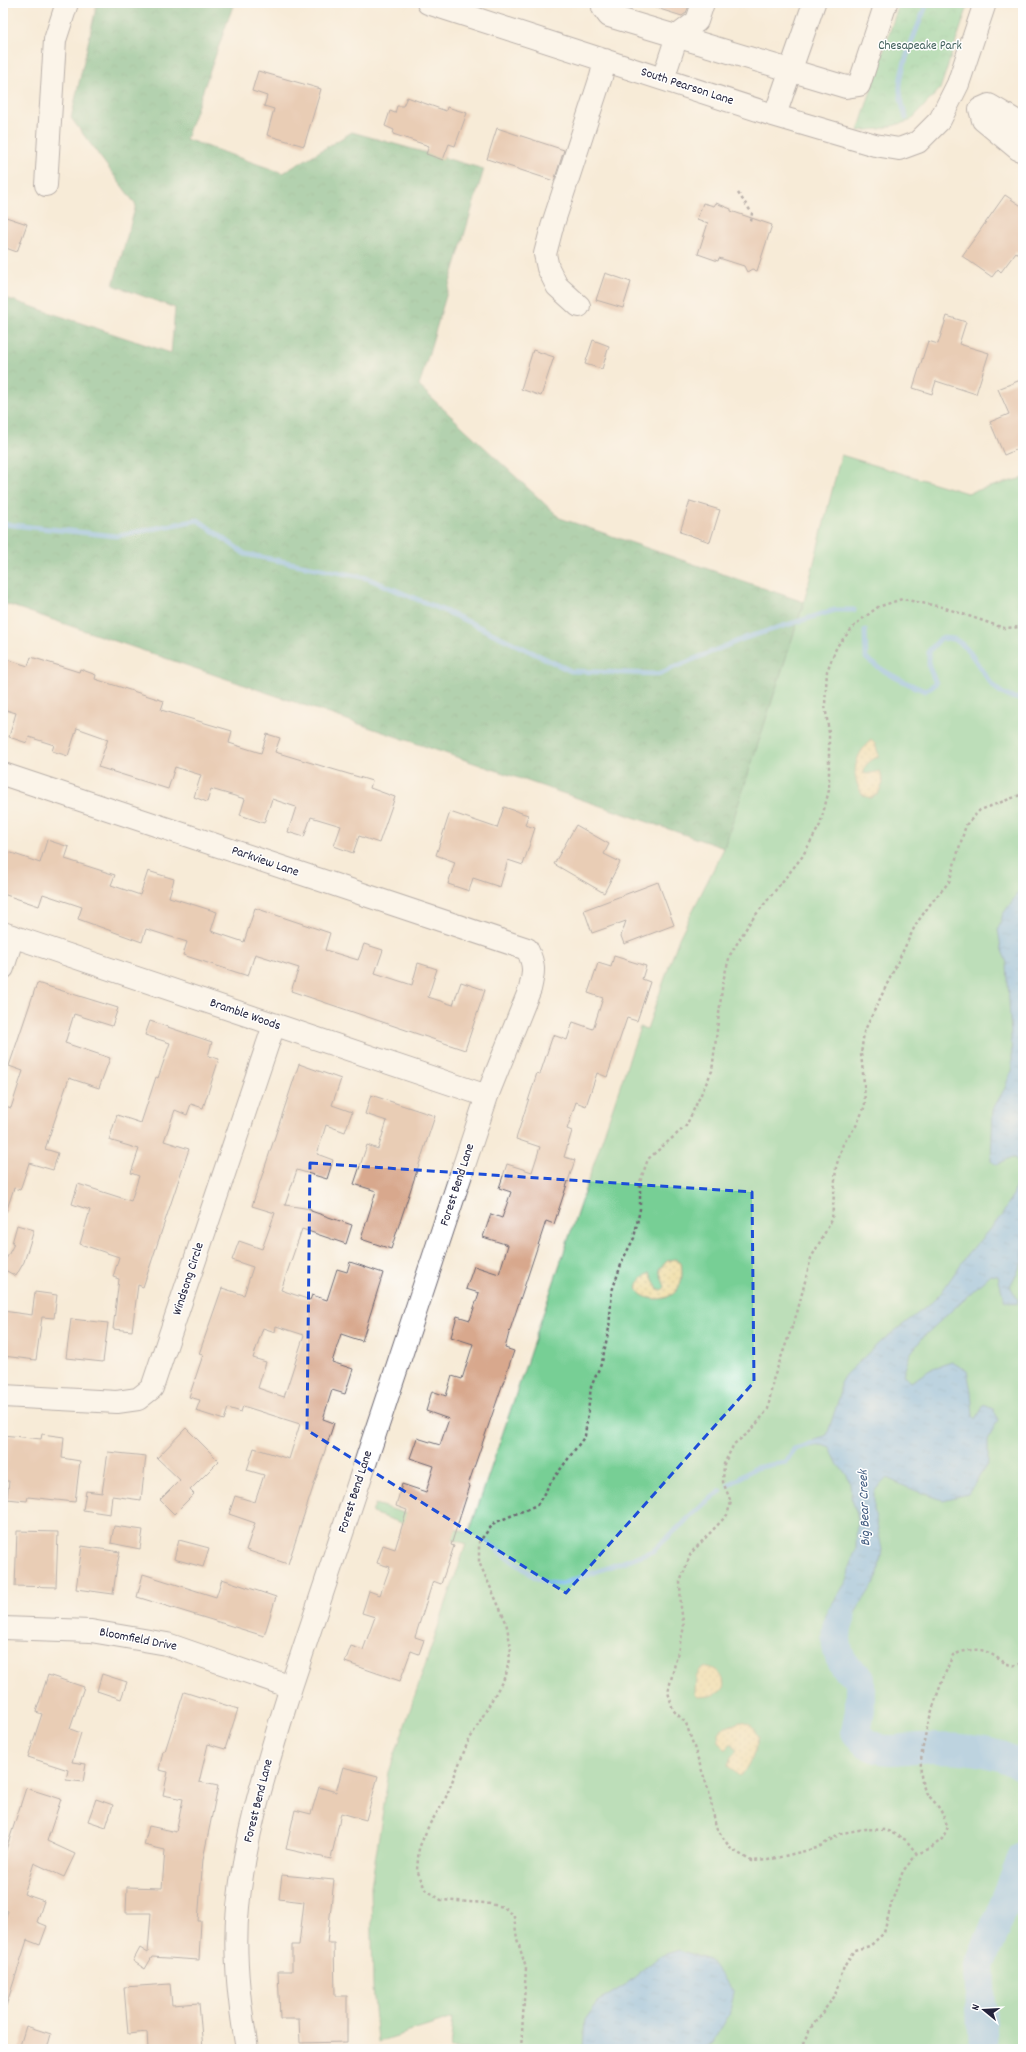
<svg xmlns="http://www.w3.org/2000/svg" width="1026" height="2052" font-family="Dekko,sans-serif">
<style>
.grass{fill:#77cf95;stroke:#4c7868}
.forest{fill:url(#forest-crowns);stroke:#426a5c}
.sand{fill:url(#sand-dots);stroke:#887e6c}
.park{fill:url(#park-crowns);stroke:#4c7868}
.water{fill:url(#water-ripples);stroke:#4b6c92}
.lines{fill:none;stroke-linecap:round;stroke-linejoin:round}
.stream{stroke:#74b6e9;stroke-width:5}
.river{stroke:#74b6e9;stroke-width:30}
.building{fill:#d8a88d;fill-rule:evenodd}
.minor-casing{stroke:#6d6872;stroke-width:24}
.path{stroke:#6d6872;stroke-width:2.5;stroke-dasharray:3 3;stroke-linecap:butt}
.minor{stroke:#fff;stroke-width:22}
.marked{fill:none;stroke:#1d4ed8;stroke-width:3;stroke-dasharray:8 5;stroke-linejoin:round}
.labels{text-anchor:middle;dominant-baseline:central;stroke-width:3;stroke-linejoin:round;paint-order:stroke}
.park-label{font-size:13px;fill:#405f5a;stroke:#fff}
.street-label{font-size:13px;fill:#22223b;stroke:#fff}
.water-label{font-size:14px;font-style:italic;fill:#435d81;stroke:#fff}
</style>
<defs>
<pattern id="forest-crowns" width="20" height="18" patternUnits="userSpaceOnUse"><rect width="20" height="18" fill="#61b27e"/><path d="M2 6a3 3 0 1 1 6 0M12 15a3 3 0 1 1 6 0" fill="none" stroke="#509068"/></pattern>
<pattern id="sand-dots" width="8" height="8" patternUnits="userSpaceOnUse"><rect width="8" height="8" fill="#eeda9e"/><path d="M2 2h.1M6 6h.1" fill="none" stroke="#ccbb89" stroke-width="1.8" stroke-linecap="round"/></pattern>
<pattern id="park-crowns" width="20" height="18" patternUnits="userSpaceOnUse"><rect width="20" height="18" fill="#77cf95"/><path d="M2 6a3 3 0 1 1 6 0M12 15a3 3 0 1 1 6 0" fill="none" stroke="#67b181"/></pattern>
<pattern id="water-ripples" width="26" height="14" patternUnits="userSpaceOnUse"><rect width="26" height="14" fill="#74b6e9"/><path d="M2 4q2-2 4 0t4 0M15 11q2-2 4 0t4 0" fill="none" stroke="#5f94be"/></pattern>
</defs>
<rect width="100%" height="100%" fill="#fff"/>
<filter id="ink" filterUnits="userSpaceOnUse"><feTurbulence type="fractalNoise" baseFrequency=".025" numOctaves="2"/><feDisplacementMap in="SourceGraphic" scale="8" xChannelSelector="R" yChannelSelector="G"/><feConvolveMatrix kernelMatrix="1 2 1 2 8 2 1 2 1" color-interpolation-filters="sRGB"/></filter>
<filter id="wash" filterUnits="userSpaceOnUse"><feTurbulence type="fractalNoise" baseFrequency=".012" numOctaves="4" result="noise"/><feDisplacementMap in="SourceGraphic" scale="16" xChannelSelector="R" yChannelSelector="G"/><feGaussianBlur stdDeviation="0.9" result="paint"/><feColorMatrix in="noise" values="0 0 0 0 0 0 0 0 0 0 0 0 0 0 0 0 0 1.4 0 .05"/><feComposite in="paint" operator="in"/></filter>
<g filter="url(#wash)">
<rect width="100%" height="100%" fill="#f7ebd7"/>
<path class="grass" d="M841,455L967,493L1023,478V2049H450L453,2018L378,2042L373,1987L371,1886L389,1772L466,1544L372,1513L375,1504L469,1533L640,1027L647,1029L679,938L724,848L804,602Z"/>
<path class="forest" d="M97,3H234L186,139L283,173L352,132L484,169L419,386L560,518L804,602L724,848L3,603V297L171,353L175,308L113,285L136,205L71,118Z"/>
<path class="sand" d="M871,740L875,744L879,756C871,760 864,764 863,773L867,774L880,771L883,783L878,794L870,798L863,795C850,776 854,755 871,740Z
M675,1259L681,1263C692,1321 606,1297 650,1273L658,1290H662L665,1287L659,1270L667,1261Z
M707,1667C720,1668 730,1685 719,1692C712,1697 706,1696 698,1697L695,1694C696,1681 694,1672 707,1667Z
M740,1722C751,1724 754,1727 759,1737C754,1750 752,1768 739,1776L728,1766L731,1757L737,1750L734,1745L731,1744L727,1749H724L719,1741L718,1733L721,1729Z"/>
<path class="park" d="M899,3H969L940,89L910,121L880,129L858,131Z"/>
<path class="water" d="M1023,886V1261L1010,1286L1018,1300L1017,1304L1004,1300L998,1276L990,1275L923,1337L910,1354L903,1375L911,1382L933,1368L952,1362L967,1371L971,1391L973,1416L976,1419L984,1405L993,1409L998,1420L988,1440V1463L968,1494L943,1500L911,1489L887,1478L874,1491V1509L882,1550L877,1579L849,1622L848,1645L841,1658L827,1655L822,1633L825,1615L848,1579L849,1567L856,1549L857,1514L851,1497L850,1483L847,1475L838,1465L830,1448L822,1445L810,1447C811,1438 820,1438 827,1435L840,1395V1383L845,1375L880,1342L929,1305L941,1293L967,1255L1002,1215L1013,1195L1019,1175L1018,1162L1015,1158H1010L996,1165L991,1161L993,1109L1005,1088L1012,1068V1057L1007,963L1001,948L998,929L1003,914Z
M679,1950L709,1960L734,1993L729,2015L713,2042L702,2049H583L585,2020L598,2002L625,1985L660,1956Z"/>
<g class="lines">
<path class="stream" d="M906,118C903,107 899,96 900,85C902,61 918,27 927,3
M3,524L116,536L198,520L245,554L367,578L454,615L571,671L658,674L745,638L835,610H854
M865,630L866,658C884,673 903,682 925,691L936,683L929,667V651L941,638C945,639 950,638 954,639C982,653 983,698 1023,699
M729,1485L755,1468L786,1462L794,1449L816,1443
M488,1543L535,1577L547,1583L562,1584L653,1551L706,1502L721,1491"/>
<path class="river" d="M841,1617C834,1630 835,1650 843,1663C847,1669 855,1674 860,1679V1710L856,1732C862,1740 870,1747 881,1749C892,1752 907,1748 918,1748C952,1748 994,1747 1023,1767
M983,2049L979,1966L1023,1857"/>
</g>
<g id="blocks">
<path class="building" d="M650,3H690L686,13L682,16L650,6Z
M258,71L321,89L304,146L267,135L274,109L264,106L267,96L252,91Z
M407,97L446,111L447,107L467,113L455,146L449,144L443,160L426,154L429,146L393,134L394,130L385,126L390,111L395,113L397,106H403Z
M497,128L564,150L554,181L487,159Z
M1005,195L1023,207V257L1016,252L1001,272L998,269L992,277L962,256Z
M703,203L714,206L716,203L731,209V211L772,225L757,271L752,269L747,272L744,266L719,258L718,261L698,254L708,223L697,219Z
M3,216L27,224L17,252L3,247Z
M605,273L631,282L623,308L596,300Z
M947,316L966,322L959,344L989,353L976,394L936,381L932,394L913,388L928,341L938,344Z
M593,340L609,346L602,369L585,364Z
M533,350L554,357L541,396L521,389Z
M1023,379V447L1004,455L990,422L1009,414L998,389Z
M690,501L720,510L710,542L680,532Z
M31,657L79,672L80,669L96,675L95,679L164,701L161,710L232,731L229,743L261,753L267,734L280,738L275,752L372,781L370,788L395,797L379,843L359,836L353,853L334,846L341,826L311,817L304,837L288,832L296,807L272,799L264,823L240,815L245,799L211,789L207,802L194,797L201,775L175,767L168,789L98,767L108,739L77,728L68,756L52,751L54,745L29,737L27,743L9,737L16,713L3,709V658L28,666Z
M504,807L528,815L525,825L535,828L523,865L508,860L500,887L473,878L469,891L448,884L455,862L436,855L450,812L497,828Z
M576,825L609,844L604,854L620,862L604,893L554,864Z
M47,840L69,847L65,859L115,875L111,885L140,895L148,871L174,879L169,897L217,912L211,931L244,942L255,908L330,933L325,950L358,960L364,944L383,950L375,973L412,985L418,963L437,969L428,997L453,1005L461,982L485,990L465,1050L291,991L299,968L255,954L248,976L183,955L187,942L146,929L142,942L78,919L82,907L43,894L39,906L3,894V850L40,863Z
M658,882L674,925L624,944L621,936L626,921L592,933L584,910Z
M614,956L646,966L642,979L650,982L637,1021L627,1018L607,1077L597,1073L586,1106L576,1102L567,1129L572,1131L564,1157L575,1160L554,1224L546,1221L509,1333L505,1348L514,1351L468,1485L470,1486L451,1545L454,1546L441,1584L433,1581L415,1637L424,1640L419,1654L411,1651L400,1681L345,1662L351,1646L363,1650L375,1617L362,1613L369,1591L380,1595L390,1567L377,1563L383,1545L395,1549L407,1510L396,1506L402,1484L426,1492L434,1466L410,1458L417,1438L440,1445L449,1419L426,1411L432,1391L446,1396L452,1376L462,1379L473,1344L451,1337L457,1316L470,1320L479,1293L466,1289L474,1266L499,1274L508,1245L483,1237L491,1214L502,1218L511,1192L499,1188L507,1164L532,1172L540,1147L516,1139L537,1073L540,1074L553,1035L567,1040L573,1022L593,1029L603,998L588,993L598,963L611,967Z
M37,983L118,1008L112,1026L74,1014L65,1043L110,1058L99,1088L69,1078L45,1149L58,1153L53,1170L29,1163L20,1190L14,1188L6,1212H3V1105L11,1108L23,1071L9,1066Z
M150,1021L212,1042L208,1056L219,1059L203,1108L191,1104L187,1115L175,1110L164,1141L189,1149L143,1287L138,1285L132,1331L113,1329L119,1279L113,1277L119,1257L80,1244L90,1210L72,1204L78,1184L131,1201L139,1176L131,1173L139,1149L109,1140L117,1115L141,1123L156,1077L158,1078L170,1043L145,1035Z
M299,1064L341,1079L332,1105L352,1112L345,1132L326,1125L317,1154L333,1160L327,1179L297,1170L285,1205L311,1209V1211L352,1225L346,1244L302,1229L281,1290L310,1300L312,1295L327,1300L337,1269L347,1272L350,1262L383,1273L362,1341L341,1334L332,1362L353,1369L345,1394L332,1390L323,1419L334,1423L288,1564L246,1550L255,1523L229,1514L235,1496L255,1502L264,1475L247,1470L254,1448L289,1459L300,1424L243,1406L241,1412L228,1408L224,1420L196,1411L200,1400L189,1397L203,1355L199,1354L222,1288L244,1295L253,1267L232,1260L239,1241L262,1249L275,1213L252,1206ZM276,1326L304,1335L284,1397L258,1388L266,1362L253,1358L263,1328L275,1332Z
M371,1095L435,1116L391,1249L361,1239L376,1191L354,1184L367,1145L378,1149L387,1121L365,1114Z
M17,1225L34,1230L24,1262L16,1276L3,1269V1265L14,1244L12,1243Z
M35,1292L57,1295L54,1318L42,1317L36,1360L3,1356V1311L32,1315Z
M71,1319L108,1323L103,1362L66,1358Z
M186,1428L219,1461L190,1490L194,1494L174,1514L160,1500L180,1480L157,1458Z
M42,1434L64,1437L62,1458L80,1461L75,1502L28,1497L27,1501L7,1499L9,1481H3V1435L41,1439Z
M108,1452L146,1456L141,1500L112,1496L110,1514L83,1510L86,1491L102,1493Z
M114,1526L143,1530L140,1549L111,1543Z
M17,1531L58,1532L56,1587L15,1586Z
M179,1540L209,1548L203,1567L174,1559Z
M82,1546L120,1552L117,1565L113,1594L76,1589Z
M143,1574L216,1597L222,1579L276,1597L264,1636L137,1597Z
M102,1674L127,1682L121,1699L97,1691Z
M48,1675L84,1687L70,1729L81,1733L72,1762L86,1764L83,1782L66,1780L68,1770L28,1757L42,1714L36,1712Z
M184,1692L238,1709L225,1749L208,1744L199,1782L218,1786L203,1859L198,1921H201L199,1960L152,1957L145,1969L133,1961L140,1948L148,1953L151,1913H126L127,1887L162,1888L165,1850L144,1845L149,1826L176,1832L183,1799L163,1795L168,1772L159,1770L163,1751H165Z
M343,1767L378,1776L366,1820L341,1813L331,1859L286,1849L295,1810L311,1814L319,1787L336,1792Z
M26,1788L61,1799L47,1841L75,1854L64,1877L34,1863L24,1894L44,1901L37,1922L47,1926L40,1945L27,1940L6,2006L3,2005V1925L8,1911L3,1909V1859Z
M96,1799L113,1805L106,1827L88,1821Z
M282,1875L334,1880L327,1943H334L335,1996H347V2042L300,2043L299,2019H280L278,1971H292V1945H299L304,1902L279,1899Z
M170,1984L172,2005L199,2003L203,2049H148L147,2032L128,2034L124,1987Z
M26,2026L51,2034L47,2049H19Z"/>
</g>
</g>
<g filter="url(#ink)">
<use href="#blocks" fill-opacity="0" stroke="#6d6872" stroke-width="1"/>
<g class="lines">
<g class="minor-casing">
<path id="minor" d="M428,3L773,115L875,145L899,149L918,142L940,120L958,84L985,3
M603,3V8L609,16L846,87L859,85L886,3
M663,79L677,36L697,21L703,3
M775,115L814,3
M1023,125L989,105L980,109L983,120L1018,149L1023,151
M46,185L55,40L67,3
M579,306L557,286L548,268L545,254L552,227L601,77L605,60
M3,774L527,949C535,965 534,972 530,989L487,1096L291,1687C269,1759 245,1831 238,1907C233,1954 239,2003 247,2049
M3,933L487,1096
M3,968L13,936
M3,1396L117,1402L138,1399L152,1388L274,1025
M3,1628L91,1631L167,1644L291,1687"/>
</g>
<path class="path" d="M738,193L752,213L751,222
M917,1854L906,1840L886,1830L865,1829L842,1833L817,1848L768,1860L751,1861L730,1848L716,1827L709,1792L686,1723L673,1710L668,1692L684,1627L681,1608L680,1582L691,1553L727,1515L731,1502L723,1482L724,1464L734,1444L751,1431L768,1409L773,1380L797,1313L811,1258L832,1220L836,1167L843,1144L856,1126L865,1106L864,1083L861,1054L864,1032L916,924L931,903L949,882L966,825L980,810L1023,794
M521,2049L526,1968L517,1939L514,1917L504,1907L485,1903L441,1900L425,1889L417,1870L419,1848L429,1825L444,1802L467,1744L506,1675L511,1648L506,1622L479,1562V1542L494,1523L537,1505L551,1482L585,1436L591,1387L602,1362L609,1328L612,1291L623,1259L634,1238L640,1209V1182L648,1159L686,1126L712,1071L723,981L730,955L750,922L802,857L820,825L829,790V733L825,705L827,671L837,646L857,623L878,607L902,599L942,607L1004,628L1023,627
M800,2049L810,2029L834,1997L844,1967L854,1950L870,1946L884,1933L892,1901L903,1871L917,1854L931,1848L942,1839L948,1827C945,1821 943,1814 939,1808C935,1801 927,1796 924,1788C911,1759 940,1684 953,1655C963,1651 976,1647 987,1652C998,1656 1009,1672 1023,1662"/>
<use href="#minor" class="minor"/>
</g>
</g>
<path d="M0 0H1026V2052H0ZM310,1163L752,1192L754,1382L566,1593L307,1430Z" fill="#f7ebd7" fill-opacity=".55" fill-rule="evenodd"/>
<path class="marked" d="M310,1163L752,1192L754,1382L566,1593L307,1430Z"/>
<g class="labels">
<g class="park-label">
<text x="920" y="46">Chesapeake Park</text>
</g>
<g class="street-label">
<text transform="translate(687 87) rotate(18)">South Pearson Lane</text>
<text transform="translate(265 862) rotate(19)">Parkview Lane</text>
<text transform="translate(245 1015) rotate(19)">Bramble Woods</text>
<text transform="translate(458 1185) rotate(-72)">Forest Bend Lane</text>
<text transform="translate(189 1279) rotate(-72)">Windsong Circle</text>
<text transform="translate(356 1492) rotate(-72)">Forest Bend Lane</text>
<text transform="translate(138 1640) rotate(11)">Bloomfield Drive</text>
<text transform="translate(259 1801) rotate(-76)">Forest Bend Lane</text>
</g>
<g class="water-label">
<text transform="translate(865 1508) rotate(-92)">Big Bear Creek</text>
</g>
</g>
<rect width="1026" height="2052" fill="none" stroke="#fff" stroke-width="16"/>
<g transform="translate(984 2010) rotate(288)" stroke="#ffffff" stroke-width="3" paint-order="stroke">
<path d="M0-3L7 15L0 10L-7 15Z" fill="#22223b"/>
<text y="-6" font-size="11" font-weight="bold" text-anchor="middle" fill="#22223b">N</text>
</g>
</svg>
